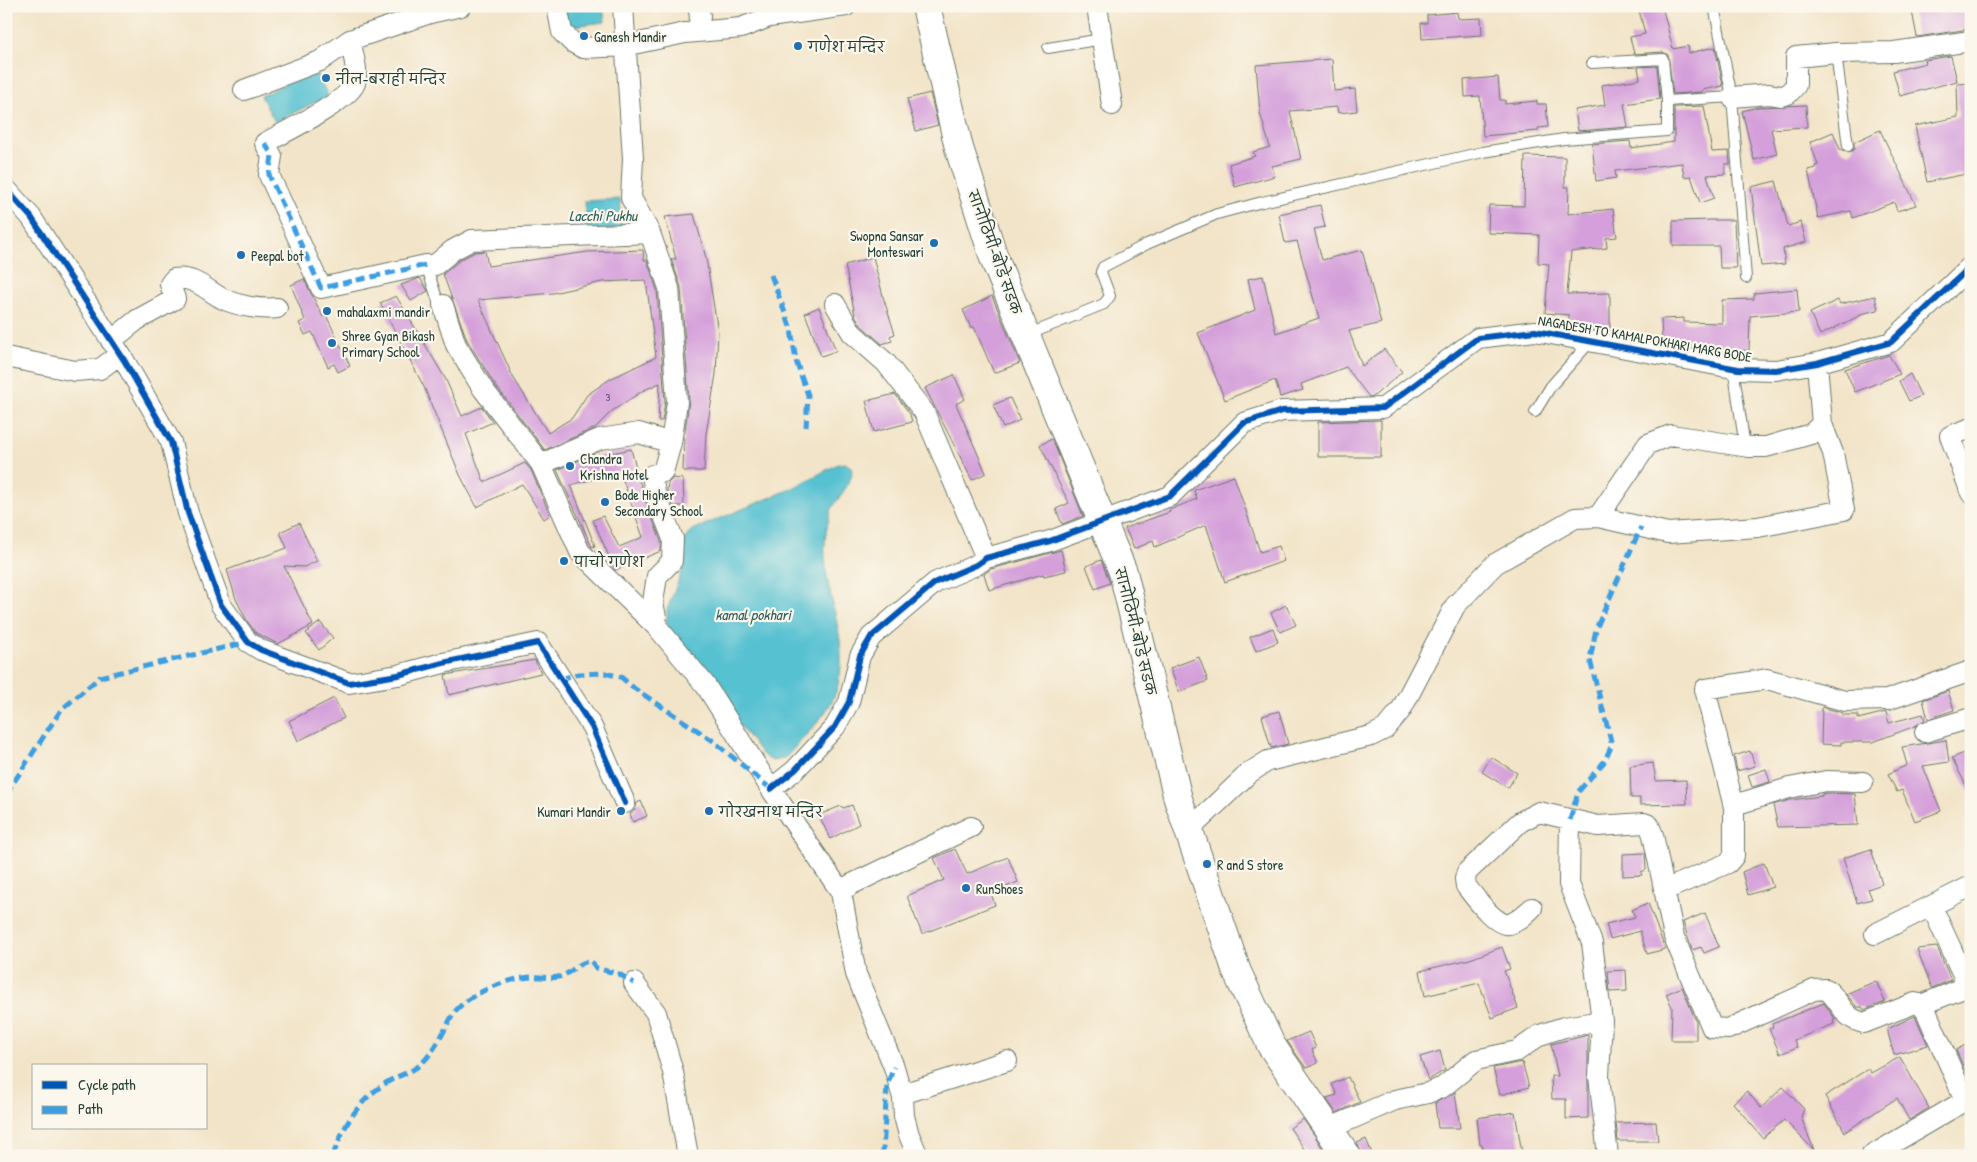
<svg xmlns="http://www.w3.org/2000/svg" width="1977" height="1162" font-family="'Patrick Hand','Playpen Sans Deva',sans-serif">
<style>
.water{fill:#56c1d1;stroke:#3a7f82}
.building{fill:#d49fda;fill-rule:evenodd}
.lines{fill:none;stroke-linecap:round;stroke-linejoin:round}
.lane-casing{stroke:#697768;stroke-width:12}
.street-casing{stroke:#697768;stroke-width:22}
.primary-casing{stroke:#697768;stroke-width:30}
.lane{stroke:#fff;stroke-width:10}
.street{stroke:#fff;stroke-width:20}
.primary{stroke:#fff;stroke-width:28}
.quiet{stroke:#3c9ee2;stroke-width:5;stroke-dasharray:10 5;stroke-linecap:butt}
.cycleway-casing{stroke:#fbf7ec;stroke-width:9}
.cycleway{stroke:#0057b8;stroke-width:6}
.poi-dot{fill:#1f6fb2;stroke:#fbf7ec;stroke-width:2}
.labels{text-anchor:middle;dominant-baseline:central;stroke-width:4.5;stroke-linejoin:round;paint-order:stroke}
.number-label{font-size:11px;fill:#4c565e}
.poi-label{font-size:14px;fill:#1f3d34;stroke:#fbf7ec;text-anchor:start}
.street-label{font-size:14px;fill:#1f3d34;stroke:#fbf7ec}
.water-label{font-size:15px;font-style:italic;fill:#2d5e5b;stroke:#fbf7ec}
</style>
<rect width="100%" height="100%" fill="#fbf7ec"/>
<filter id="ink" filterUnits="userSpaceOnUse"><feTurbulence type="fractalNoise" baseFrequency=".02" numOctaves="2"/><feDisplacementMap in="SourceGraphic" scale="10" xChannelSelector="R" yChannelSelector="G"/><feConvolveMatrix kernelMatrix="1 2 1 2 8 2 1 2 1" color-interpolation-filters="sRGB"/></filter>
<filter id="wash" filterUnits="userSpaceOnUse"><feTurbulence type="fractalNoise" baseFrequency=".0096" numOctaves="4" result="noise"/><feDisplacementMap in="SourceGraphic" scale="20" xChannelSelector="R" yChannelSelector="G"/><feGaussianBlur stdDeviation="1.12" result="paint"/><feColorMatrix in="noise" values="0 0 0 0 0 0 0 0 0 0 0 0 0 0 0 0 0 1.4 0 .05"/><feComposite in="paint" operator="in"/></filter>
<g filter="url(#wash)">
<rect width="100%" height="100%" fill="#f2e4c8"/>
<path class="water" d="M562,6H603L605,22L565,27Z
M315,69L328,96L275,122L261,96Z
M620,199L622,229L587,231L585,201Z
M845,463L851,467C856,480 836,499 831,511C828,520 826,532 825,541C821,591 852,638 837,688C830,714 805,735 788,755L783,759L772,761L763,755L728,711L730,701L727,691L718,686H709L668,627L667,621V610L684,566L683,541L692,530L791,489L838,464Z"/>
<g id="blocks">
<path class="building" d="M1638,6H1662L1673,49L1688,46L1689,53L1715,47L1723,86L1702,90V92L1673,94L1668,55L1663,52L1634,54L1630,37L1645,34Z
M1911,6H1962L1969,29L1917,37Z
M1457,12L1458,18L1462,19L1481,18L1482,35L1422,39L1421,23H1427V15Z
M1951,56L1957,81L1900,96L1893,71L1926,63L1925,60Z
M1332,59L1334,91L1355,89L1357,111L1338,113L1337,107L1290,111L1301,159L1272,166L1275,176L1235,187L1229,164L1255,156L1253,152L1270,147L1260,113L1256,65Z
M1657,66L1660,99L1624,104L1628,127L1578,131L1575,110L1605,105L1602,85L1640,79L1638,67Z
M1498,77L1500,100H1505V104L1537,101V104H1546L1548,127L1538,128V131L1483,136L1480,96L1465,97L1464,80Z
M1971,83V173L1927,182L1915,126L1958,117L1957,84Z
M930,93L938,125L916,131L907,99Z
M1806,105L1807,127L1771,129L1777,154L1754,160L1742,111L1758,107Z
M1704,106L1712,152L1729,151L1730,164H1725V174L1707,175L1714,198L1700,203L1691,176L1684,177L1682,163L1615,171L1616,178L1596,181L1592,144L1630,141L1631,148L1674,142V107Z
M1880,130L1916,205L1897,211L1894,202L1853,218L1851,211L1818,218L1808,170L1816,168L1815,166L1818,165L1810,142L1833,132L1840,149L1849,153L1854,149V142Z
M1525,156L1565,157V187H1569L1568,214L1613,209L1617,237L1606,238L1607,248L1571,252L1567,294L1610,293V328H1584L1569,325V315L1545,313L1549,264L1538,263L1539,235L1488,233L1489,205L1524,206Z
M1776,181L1788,226L1801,222L1806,242L1783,249L1785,264L1761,266L1751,187Z
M1320,205L1325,227L1314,229L1322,260L1362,250L1381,323L1349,331L1362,366L1384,349L1402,372L1374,396L1369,397L1346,367L1301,384L1303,390L1280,397L1275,380L1225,400L1198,333L1255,310L1248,279L1263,276L1276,333L1319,318L1297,241L1285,243L1279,214Z
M694,214L706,258L718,332L716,374L706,434L704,471H683L684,438L689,401L681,287L671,259H676L665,217Z
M1714,220H1734L1736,268H1720L1719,246H1673V221Z
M643,250L644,260H647L657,290L665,402L662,421H658L660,383L644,390L612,411L595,428L545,450L493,382L467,340L443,274L460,260L475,252L485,251L488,266L588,252ZM646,280L656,357L610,379L587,395L572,418L548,433L513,377L478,300L553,293L602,282Z
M873,257L884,300L895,334L890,336L892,341L882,344L861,325L855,315L845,265Z
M420,278L428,291L411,301L401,285Z
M304,279L323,317L326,315L350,366L338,372L334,364L328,367L312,332L305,335L299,323L305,320L291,285Z
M1797,289L1799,312L1750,316L1749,351L1715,348V353L1662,343L1661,319L1684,318V322L1722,323V300L1754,299V293Z
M396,296L445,378L462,416L482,407L493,422L466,434L484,482L525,463L531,470L550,515L544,519L522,484L477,507L460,475L424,387L380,303Z
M992,296L1020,363L994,373L974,327L971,328L963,310Z
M1875,296L1878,310L1860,314L1861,315L1820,335L1810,313L1838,300L1840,304Z
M819,307L836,351L821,356L805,313Z
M1889,355L1900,374L1855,392L1845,369Z
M1910,374L1921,396L1909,401L1899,381Z
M954,375L965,399L956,404L986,473L972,480L925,388Z
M895,394L910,414L912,422L874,432L866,401Z
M1010,398L1020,420L1003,428L993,405Z
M1381,420V457H1318V422Z
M1052,439L1083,516L1062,524L1056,509L1069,503L1040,445Z
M631,449L644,497L661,541V551L615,570L593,520L603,516L619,547L643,537L620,472L571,485L595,546L592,547L557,470L580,460Z
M1234,476L1260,552L1279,546L1284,561L1225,582L1206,525L1155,547L1153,541L1134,549L1125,528L1170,512L1169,510L1197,499L1194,490Z
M673,478L683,479L684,506H673L667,492L668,483Z
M299,523L317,561L304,567L284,566L313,625L278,644L256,633L247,621L236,599L227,570L287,548L280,532Z
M1061,550L1066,571L1044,576L1043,574L989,590L984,574L991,569Z
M1101,560L1110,583L1095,589L1086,566Z
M1286,605L1296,625L1280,632L1271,613Z
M320,622L333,638L319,650L306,633Z
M1273,628L1278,642L1256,651L1250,637Z
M1199,657L1208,681L1179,692L1170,668Z
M535,660L541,673L449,695L445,675Z
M1948,691L1954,710L1928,719L1923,700Z
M334,698L344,718L298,741L289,721Z
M1822,707L1843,713L1842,715H1858V719L1886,712L1889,723L1923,714L1925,720L1915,726L1873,742H1841V745L1821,744Z
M1279,711L1288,744L1271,748L1262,716Z
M1946,740L1949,762L1923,766L1941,811L1915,821L1902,790L1897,792L1888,774L1907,765L1902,747Z
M1971,750V795L1952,758Z
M1750,751L1755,766L1737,771L1734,756Z
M1491,757L1517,773L1508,788L1482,772Z
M1653,763L1656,781L1686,780L1687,804L1640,805V798H1631L1630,766Z
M1766,769L1770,782L1752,787L1748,775Z
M1827,793L1855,794L1858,825L1778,827L1773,805L1790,800L1822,796V794Z
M641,801L647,816L633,822L630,814L635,810L637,803Z
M852,805L859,824L830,839L819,815L841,806L843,808Z
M955,849L967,874L1008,857L1018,882L991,893L995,905L922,934L907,896L944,880L934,858Z
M1871,849L1882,884L1868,889L1872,899L1857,903L1843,858Z
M1645,853L1646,870L1641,872L1642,875L1623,876V854Z
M1764,863L1773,887L1748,895L1742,872Z
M1648,903L1665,949L1647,954L1640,931L1610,939L1606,924L1635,917L1632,910Z
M1705,913L1719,947L1704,953L1701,947L1692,950L1683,922Z
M1502,947L1510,969L1504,971L1518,1008L1492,1018L1479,983L1425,996L1420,971L1470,959Z
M1937,947L1951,980L1932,988L1917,949Z
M1626,970L1627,991L1610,992L1608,971Z
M1876,981L1885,1002L1864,1010L1862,1007H1857L1846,994Z
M1682,987L1696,1021V1040H1671L1672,1007L1666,994Z
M1824,1003L1835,1019L1833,1020L1834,1024L1794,1040L1797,1047L1780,1054L1769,1029L1773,1027L1772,1024Z
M1915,1016L1928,1045L1894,1055L1887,1029Z
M1309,1032L1316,1048L1312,1050L1318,1063L1306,1068L1287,1041Z
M1588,1035V1118L1566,1119V1099H1552L1551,1076H1558L1551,1044Z
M1971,1042V1084L1956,1050Z
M1440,1051L1445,1070L1428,1080L1420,1057Z
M1900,1057L1929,1108L1909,1120L1897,1098L1845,1132L1825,1096L1868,1069L1871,1073Z
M1522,1062L1529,1087L1500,1095L1493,1068Z
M1348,1077L1360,1102L1336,1113L1326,1098L1337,1095L1332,1084Z
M1783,1087L1804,1109L1801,1117L1814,1150L1784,1120L1763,1138L1733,1103L1747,1091L1761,1108Z
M1455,1092L1460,1128H1438L1435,1103Z
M1515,1112L1522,1153L1484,1156L1482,1145H1480L1477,1118Z
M1303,1119L1315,1136L1327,1156H1309L1290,1128Z
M1656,1122L1658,1141H1618L1616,1123Z
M1366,1139L1373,1156H1362L1357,1143Z"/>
</g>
</g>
<g filter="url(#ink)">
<use href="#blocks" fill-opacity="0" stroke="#697768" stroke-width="1"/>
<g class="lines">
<g class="lane-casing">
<path id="lane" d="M1714,6L1732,97L1746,278
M1048,48L1102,39
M1836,53L1848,146
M1592,63L1663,59L1667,101
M426,265L439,304L443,305
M1027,335L1104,304L1110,296L1101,272L1103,267L1147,244L1217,214L1262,202L1483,152L1564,139L1667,131V101L1732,97
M1733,367L1745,447
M1535,412L1551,386L1591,341"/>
</g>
<g class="street-casing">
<path id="street" d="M557,6L562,32L572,42L583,48L624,46L685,33L741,28L769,17L846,6
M623,6L633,158L631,198L650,233L669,288L677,402L671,443L663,472L652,475L655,493L673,539L672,561L657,576L653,602L658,628
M698,6L700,16L698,32
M1097,6L1112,105
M350,40C352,52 359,70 355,83C349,101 285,132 265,143L272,156L269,175L321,288L426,265H435L453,250L472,240L650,233
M244,90L320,61L350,40L430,13L461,6
M1732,97L1769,94L1781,96L1788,94L1796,85V57L1836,53L1894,52L1971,41
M6,189L31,217L124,360L171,442L188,513L221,605L248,642L261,650L349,683L398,675L443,663L538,643L592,727L625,803
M835,304L852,333L886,363L924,412L986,558
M443,305L456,345L483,389L541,464L580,552L658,628L706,686L771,789L841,892L856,974L894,1067L903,1098L904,1116L909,1135L918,1156
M111,341L137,320L175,299L170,284L174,279C195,276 206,290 223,299C239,306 260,310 277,308
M6,357L75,371L100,369L119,355
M1971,428L1950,436L1971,493
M541,464L600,439L639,433L671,443
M1598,517L1668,533L1758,527L1844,510L1833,453L1822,424
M1925,732L1971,718
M771,789L795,770L835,727L849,702L860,656L871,637L936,582L976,565L986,558L1050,541L1170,496L1244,423L1282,411L1383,408L1478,338L1535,331L1738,369L1776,370L1817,363L1891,342L1971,266
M1734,807L1705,689L1767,679L1845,701L1887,700L1971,671
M1570,820L1569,884L1592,943L1602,1021L1599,1076L1608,1156
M1189,830L1249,773L1268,761L1371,736L1385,729L1401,710L1455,606L1495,564L1575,518L1598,517L1648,444L1671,435L1749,447H1766L1811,434L1822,424L1817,363
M1665,890L1728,863L1734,856V807L1741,803L1789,788L1826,781L1863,782
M841,892L850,885L971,827
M1532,908C1525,914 1518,922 1509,924C1496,927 1474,896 1466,886L1465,879L1467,872L1520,822L1539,812L1598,826L1644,823L1649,825L1653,835L1674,937L1712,1028L1728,1029L1814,990L1826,989C1843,1002 1840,1017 1864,1023L1915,1003L1921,1005L1926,1011L1965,1100
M1875,934L1971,886
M634,983L656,1013L673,1072L688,1156
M1921,1005L1961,989L1965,979L1932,907
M902,1094L1007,1061
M1328,1129L1395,1100L1428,1093L1443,1087L1476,1060L1517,1051L1540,1035L1564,1027L1602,1021
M1871,1156L1971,1097"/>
</g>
<g class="primary-casing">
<path id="primary" d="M926,6L959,148L994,258L1123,572L1178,799L1237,972L1271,1045L1347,1156"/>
</g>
<use href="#lane" class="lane"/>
<use href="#street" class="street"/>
<use href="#primary" class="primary"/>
<path class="quiet" d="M265,143L272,156L269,175L321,288L426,265
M771,275L791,329L796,361L808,395L806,427
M560,679L578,674L605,673L621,677L635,689L712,740L771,789
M6,794L61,710L100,677L248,642
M1570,820L1578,792L1604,762L1612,745L1590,660L1596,629L1641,527
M333,1156C344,1123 361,1097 391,1080C402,1074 412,1072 421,1064C436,1050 444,1030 454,1013C467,994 509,978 531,977C540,976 550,979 558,977C571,975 576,962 591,961L596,968L619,974L634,983
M881,1156L883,1152L887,1085L894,1067"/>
<g class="cycleway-casing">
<path id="cycleway" d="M6,189L31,217L124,360L171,442L188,513L221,605L248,642L261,650L349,683L398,675L443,663L538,643L592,727L625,803
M771,789L795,770L835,727L849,702L860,656L871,637L936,582L976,565L986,558L1050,541L1170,496L1244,423L1282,411L1383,408L1478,338L1535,331L1738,369L1776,370L1817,363L1891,342L1971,266"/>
</g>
<use href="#cycleway" class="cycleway"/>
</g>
</g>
<g class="poi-dot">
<circle cx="584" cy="36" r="5"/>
<circle cx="798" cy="46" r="5"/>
<circle cx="326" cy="78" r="5"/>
<circle cx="934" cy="243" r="5"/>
<circle cx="241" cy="255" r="5"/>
<circle cx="327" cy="311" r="5"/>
<circle cx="332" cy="343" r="5"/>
<circle cx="570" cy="466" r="5"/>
<circle cx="605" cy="502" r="5"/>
<circle cx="564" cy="561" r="5"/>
<circle cx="621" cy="811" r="5"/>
<circle cx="709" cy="811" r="5"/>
<circle cx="1207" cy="864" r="5"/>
<circle cx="966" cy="888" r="5"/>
</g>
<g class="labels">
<g class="number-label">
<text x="608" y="397">3</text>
</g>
<g class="poi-label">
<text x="594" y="36">Ganesh Mandir</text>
<text x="808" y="46">गणेश मन्दिर</text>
<text x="336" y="78">नील-बराही मन्दिर</text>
<text x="924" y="235" text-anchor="end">Swopna Sansar<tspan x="924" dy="16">Monteswari</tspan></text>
<text x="251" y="255">Peepal bot</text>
<text x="337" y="311">mahalaxmi mandir</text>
<text x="342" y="335">Shree Gyan Bikash<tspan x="342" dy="16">Primary School</tspan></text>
<text x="580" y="458">Chandra<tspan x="580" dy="16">Krishna Hotel</tspan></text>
<text x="615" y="494">Bode Higher<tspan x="615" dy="16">Secondary School</tspan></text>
<text x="574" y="561">पाचो गणेश</text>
<text x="611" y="811" text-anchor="end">Kumari Mandir</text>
<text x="719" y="811">गोरखनाथ मन्दिर</text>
<text x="1217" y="864">R and S store</text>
<text x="976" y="888">RunShoes</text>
</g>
<g class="street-label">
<text transform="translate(995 252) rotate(70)">सानोठिमी-बोडे सडक</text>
<text transform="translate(1645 338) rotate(10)">NAGADESH TO KAMALPOKHARI MARG BODE</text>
<text transform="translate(1136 631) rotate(76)">सानोठिमी-बोडे सडक</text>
</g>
<g class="water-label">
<text x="603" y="215">Lacchi Pukhu</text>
<text x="753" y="614">kamal pokhari</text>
</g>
</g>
<rect width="1977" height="1162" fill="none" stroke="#fbf7ec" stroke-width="25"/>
<rect x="32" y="1064" width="175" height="65" fill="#fbf7ec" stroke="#a3ada2"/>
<rect x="42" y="1081" width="25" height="8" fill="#0057b8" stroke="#a3ada2"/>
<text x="78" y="1090" font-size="15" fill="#1f3d34">Cycle path</text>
<rect x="42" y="1106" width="25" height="8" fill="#3c9ee2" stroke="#a3ada2"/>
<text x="78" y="1114" font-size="15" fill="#1f3d34">Path</text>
</svg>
